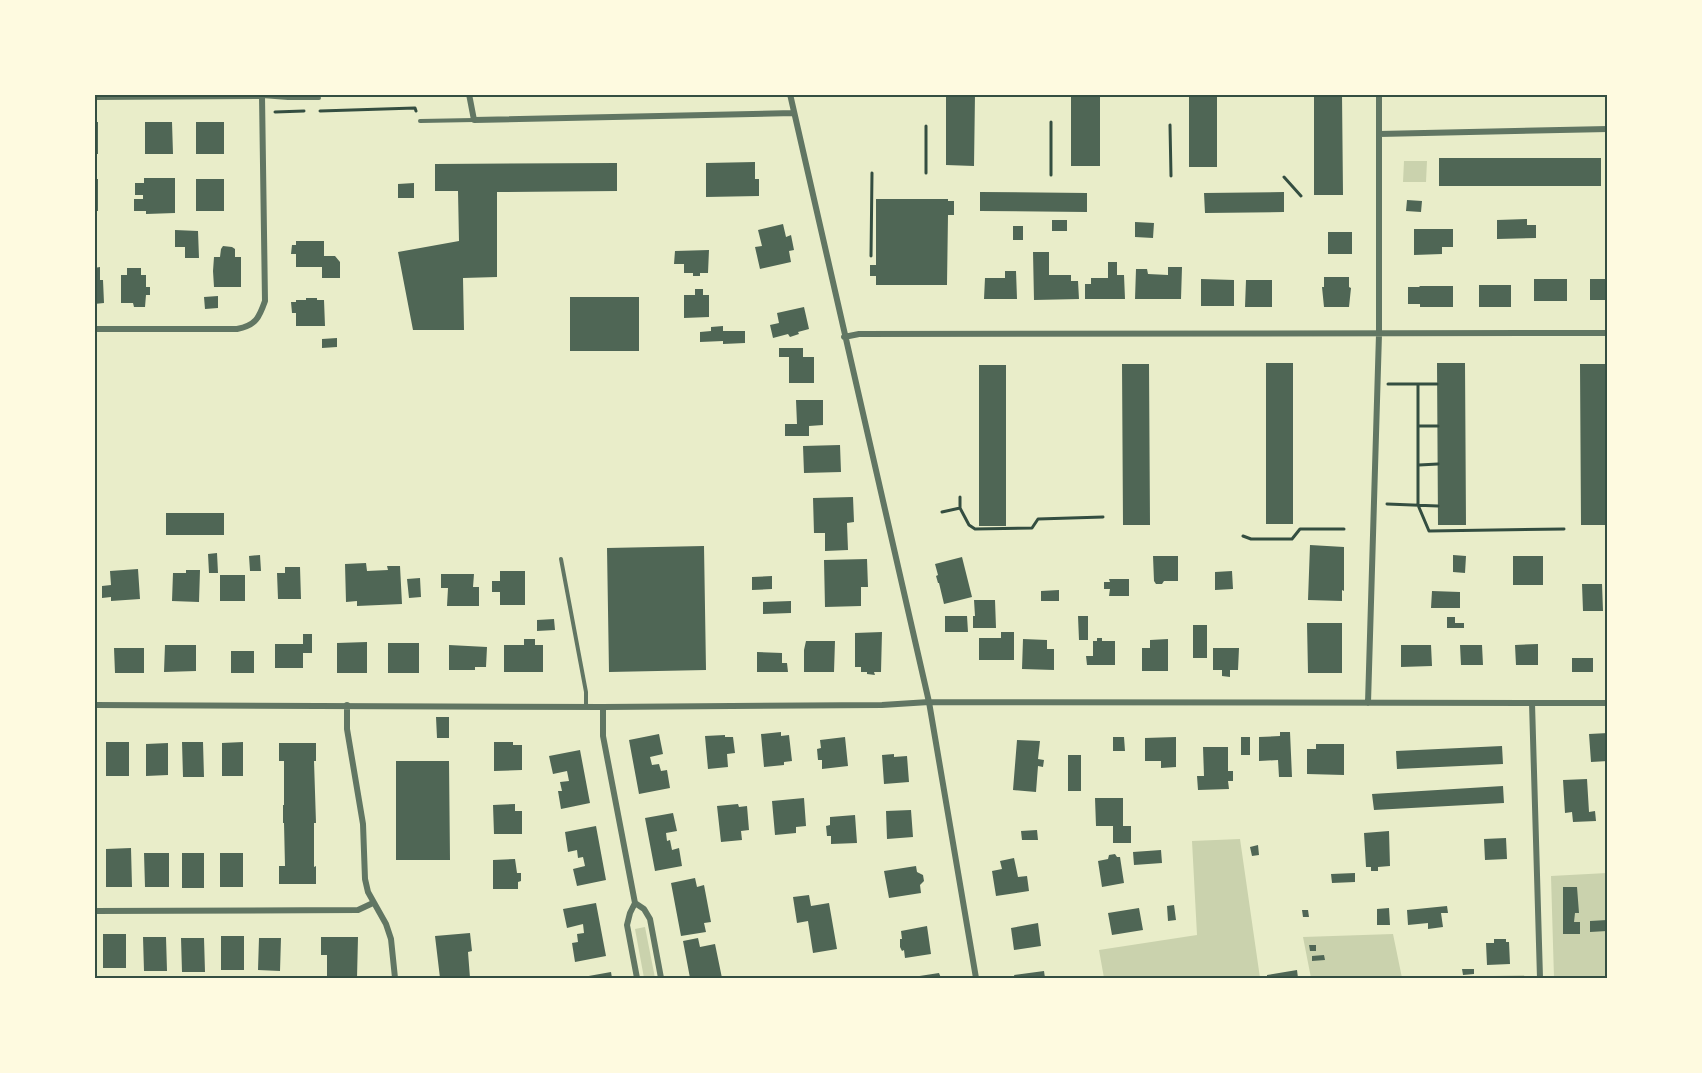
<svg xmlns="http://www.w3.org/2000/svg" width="1702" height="1073" font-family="Poppins,sans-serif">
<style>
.green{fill:#cad2ad}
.building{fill:#4f6655}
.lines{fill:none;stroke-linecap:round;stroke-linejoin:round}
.path{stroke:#344e41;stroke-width:3}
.service{stroke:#617663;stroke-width:4}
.minor{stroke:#617663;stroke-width:6}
.neatline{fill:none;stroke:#344e41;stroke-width:2}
</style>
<rect width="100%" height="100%" fill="#e9edc9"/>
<path class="green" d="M1404,161H1427L1426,182H1403Z
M1240,839L1260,978H1104L1099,950L1197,935L1192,841Z
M1607,873V978H1554L1551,876Z
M645,927L655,978H644L635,929Z
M1393,934L1402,978H1311L1303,937Z
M1524,975L1525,978H1433Z"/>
<path class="building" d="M946,94H975L974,166L946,165Z
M1071,94H1100V166H1071Z
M1189,94H1217V167H1189Z
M1314,94H1342L1343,195H1314Z
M94,122H98V154H94Z
M145,122H172L173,154H145Z
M196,122H224V154H196Z
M1439,158H1601V186H1439Z
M755,162V179H759V196L706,197V163Z
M617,163V191L497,192V277L463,278L464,330H413L398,252L459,241L458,191H435V164Z
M144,178H175V213L146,214V211H134V199H143V195H135V183H144Z
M94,179H98V211H94Z
M196,179H224V211H196Z
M414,183V198H398V184Z
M980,192L1087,193V212L980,211Z
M1284,192V212L1205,213L1204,193Z
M876,199H948V201H954V215H948L947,285H876V276H870V265H876Z
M1407,200L1422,201L1421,212L1406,211Z
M1527,219V225H1536V238L1497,239V220Z
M1052,220H1067V231H1052Z
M1135,222L1154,223L1153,238L1135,237Z
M783,224L786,237L791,235L794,250L789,251L791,262L760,269L755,247L762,246L758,230Z
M1013,226H1023V240H1013Z
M1414,229H1453V247H1442V254L1414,255Z
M175,230L198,231L199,258H185V247H175Z
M1328,232H1352V254H1328Z
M296,241H324V256H335L340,262V278H322V267H296V254H291L292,245H296Z
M223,246L232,247L235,249V257H241V287H214L213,271L214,257H220L221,249Z
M709,250L708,273H700V276H693V273H684V264H674L675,251Z
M1033,252H1049V275H1071V281H1078L1079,299L1034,300Z
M1108,262H1117V275H1124L1125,299H1085V284H1091V278H1108Z
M100,267V280H103L104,303L94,304V268Z
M1168,267H1182L1181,299H1135L1136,269H1147L1148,274L1168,275Z
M127,268H141V275H146V287H150V295H146L145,307H134L133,303H121V275H127Z
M1005,271H1016L1017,299H984L985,278H1005Z
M1324,277H1349V287L1351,288L1349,307H1324L1322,287H1324Z
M1201,279L1234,280V306H1201Z
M1534,279H1567V301H1534Z
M1590,279H1608V300H1590Z
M1246,280H1272V307H1245Z
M1479,285H1511V307H1479Z
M1420,286H1453V307H1420V304H1408V287H1419Z
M695,289H703V295H709V317L684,318V295H695Z
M218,296V308L205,309L204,297Z
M570,297H639V351H570Z
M306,298H317V300H324L325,326H296V313H292L291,302H296V300H306Z
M804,307L809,329L798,332L799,334L790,337L788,334L773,338L770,325L779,323L777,313Z
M723,326V331H745V343L723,344V341L700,342V332L711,331V327Z
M337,338V347L322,348V339Z
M779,348H803V357H814V383H789V357H779Z
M1266,363H1293V524H1266Z
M1437,363H1465L1466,525H1438Z
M1122,364H1149L1150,525H1123Z
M1580,364H1608V525H1581Z
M979,365H1006V526H979Z
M796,400H823V425L809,426V436H785V424H797Z
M840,445L841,472L804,473L803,446Z
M853,497L854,522L847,523L848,550L825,551V533H814L813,498Z
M166,513H224V535H166Z
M1310,545L1344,547V591L1342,590V601L1308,600Z
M704,546L706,670L609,672L607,548Z
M217,553L218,573H209L208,554Z
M260,555L261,571H250L249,556Z
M1453,555L1466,556L1465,573L1453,572Z
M1153,556H1178V581H1164L1162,584H1156L1154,581Z
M1513,556H1543V585H1513Z
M962,557L972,597L944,604L939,583H938L936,576L938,575L935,564Z
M867,559L868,587H861V606L825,607L824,560Z
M366,563L367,571L388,570L387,566H400L402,604L357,606V601L346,602L345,564Z
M285,567H300L301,599H278L277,573H285Z
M138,569L140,599L111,601V597L102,598V586L111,585L110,571Z
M186,570H200L199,602L172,601L173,573H186Z
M500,571H525V605H500V592H492V581H500Z
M1232,571L1233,589L1215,590V572Z
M441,574H474L473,587H479V606H447L448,588H441Z
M220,575H245V601H220Z
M772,576V589L752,590V577Z
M420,578L421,597L409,598L407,579Z
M1109,579H1129V596H1109L1110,589H1104V582H1110Z
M1582,584H1602L1603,611H1583Z
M1059,590V601H1041V591Z
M1432,591L1460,592V608H1431Z
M974,600H995L996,628H973V616H975Z
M791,601V613L763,614V602Z
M945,616H967L968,632H945Z
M1078,616H1088V640H1079Z
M1447,617H1455V623H1464V628H1447Z
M554,619L555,630L537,631V620Z
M1307,623H1342V673H1308Z
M1193,625H1207V658H1193Z
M882,632L881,672H874L875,675L867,674V672H861V667H855V633Z
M1001,632H1014V660H979V638H1001Z
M303,634H312V653H303V668H275V644H303Z
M1097,638H1102V641H1115V665H1087L1086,656H1093V641H1097Z
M524,639H535V645H543V672H504V645H524Z
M1023,639L1047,640V649H1054V670L1022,669Z
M1168,639V671H1142V648H1150V640Z
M806,641H835L834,672H804V650Z
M367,642V673H337V643Z
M388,643H419V673H388Z
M1538,644V665H1516L1515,645Z
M165,645H196V671L164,672Z
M449,645L487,647L486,667H475V670H449Z
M1401,645H1431L1432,666L1401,667Z
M1460,645H1482L1483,665H1461Z
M114,648H144V673H115Z
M1213,648H1239L1238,670H1230V677L1222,676V670H1213Z
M231,651H254V673H231Z
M757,652L782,653V663H787L788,672H757Z
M1572,658H1593V672H1572Z
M436,717H449V738H437Z
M781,732V736L789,735L792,761L784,762V765L764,767L761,734Z
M1280,732H1290L1292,777H1279L1278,760L1259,761V737L1280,736Z
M1608,733V761L1591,762L1589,734Z
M659,734L663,754L650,757L652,765L659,764L661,771L667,770L670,788L639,794L629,740Z
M725,735V737H733L735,753L727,754L728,767L708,769L705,736Z
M845,737L848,766L822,769V760H818L817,749L821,748L820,740Z
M1113,737H1124L1125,751H1113Z
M1176,737V767L1161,768V761H1145V738Z
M1241,737H1250V755H1241Z
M1017,740L1040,741L1038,759L1044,760L1043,767L1038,766L1036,792L1013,790Z
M106,742H129V776H106Z
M182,742H203L204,777H183Z
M243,742V776H222V743Z
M494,742H513V745H522V770L494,771Z
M168,743V775L146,776V744Z
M279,743H316V761H314L316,823H314V867L316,866V884H279V866H285L284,823H283V805H284V761H279Z
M1316,744H1344V775L1307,774V749H1316Z
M1502,746L1503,764L1397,769L1396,751Z
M1203,747H1228V771H1233V781H1228L1229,789L1198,790L1197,776H1204Z
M580,750L590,803L561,809L558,791H562L560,782L569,781L567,771L553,774L549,756Z
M894,754V757L907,756L909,782L884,784L882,755Z
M1068,755H1081V791H1068Z
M396,761H449L450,860H396Z
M1587,779L1589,812L1595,811L1596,821L1573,822L1572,812L1565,813L1563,780Z
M1503,786L1504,803L1374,810L1372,794Z
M804,798L806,826L796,827V833L775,835L772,801Z
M1095,798H1123V826H1131V843H1113V826H1096Z
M515,804V811H522V834H494L493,805Z
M738,804L739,807L747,806L749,830L741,831L742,840L721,842L717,806Z
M911,810L913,837L887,839L886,811Z
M673,813L677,831L666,833L667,841L670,840L672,850L679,848L682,866L655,871L645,818Z
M855,815L857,843L831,844V836H827L826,826L830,825V817Z
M596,826L606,880L577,886L573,869L585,866L583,857L578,858L577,850L568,852L565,832Z
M1037,830L1038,840H1022L1021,831Z
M1389,831L1390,866L1378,867V871H1371V867H1366L1364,833Z
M1506,838L1507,859L1485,860L1484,839Z
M1258,845L1259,855L1252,856L1250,847Z
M131,848L132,887H106V849Z
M1161,850L1162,863L1134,865L1133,852Z
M144,853H169V887H145Z
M182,853H204V888H182Z
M220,853H243V887H220Z
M1115,854L1117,857H1120L1124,883L1102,887L1098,861L1108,859L1109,855Z
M1014,858L1018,877L1027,876L1029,891L996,896L992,871L1002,869L1000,861Z
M515,859L517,873H521V881L518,882V889H493V860Z
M916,866L917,872L923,875L924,881L920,885L921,893L889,898L884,871Z
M1355,873V882L1332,883L1331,874Z
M695,878L697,887L704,885L711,922L704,923L706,932L681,936L671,883Z
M1563,887H1577L1579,913H1575L1574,922H1580V934H1563Z
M809,895L811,906L829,903L837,949L813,953L808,921L797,923L793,897Z
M596,903L606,956L575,962L572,943L578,942L577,934L584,933L583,924L567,928L563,909Z
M1174,905L1176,920L1168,921L1167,906Z
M1447,906L1448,913H1441L1443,927L1428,929V923L1408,925L1407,910Z
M1139,908L1143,930L1112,935L1108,913Z
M1389,908L1390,925H1377V909Z
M1302,910H1308L1309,917H1303Z
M1607,920V931L1590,932V921Z
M1038,923L1041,946L1014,950L1011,928Z
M927,926L931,954L905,958L904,950L902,951L900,947V939H902L901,931Z
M470,933L472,951L468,952L470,978H440L435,936Z
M103,934H126V968H103Z
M221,936H244V970H221Z
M143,937H166L167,971H144Z
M321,937H358L357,978H327V955H321Z
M181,938H204L205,972H182Z
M259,938H281L280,971L258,970Z
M698,938L700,947L715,944L722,978H690L683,941Z
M1494,939H1506V942H1509L1510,964L1487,965L1486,943H1494Z
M1309,945H1316V951H1310Z
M1324,955L1325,960L1312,961V956Z
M1462,969H1474V974L1463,975Z
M1297,970L1298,978H1267V975Z
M1044,971L1045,978H1015L1014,975Z
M611,972L612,978H583V977Z
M939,973L941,978H913V977Z"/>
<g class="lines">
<path class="path" d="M320,111L415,108L416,111
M275,112L304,111
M1170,125L1171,176
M926,173V126
M1051,175V122
M1284,177L1301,196
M871,256L872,173
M1388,384H1418V505L1429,531L1564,529
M1418,384H1437
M1418,426H1438
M1419,465L1438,464
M1387,504L1438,506
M960,508L969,525L975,529L1032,528L1038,519L1103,517
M942,512L960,508V497
M1243,536L1251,539H1292L1300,529H1344"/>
<path class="service" d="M262,96L288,98H319
M420,121L474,120
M561,559L586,692V707"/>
<path class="minor" d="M469,94L474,120L794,113
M790,94L929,702L976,978
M94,97L262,96L265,301C259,318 256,325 237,329H94
M1379,134L1608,129
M844,337L859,334L1608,333
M1368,703L1379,334V94
M1532,703L1540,978
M94,705L603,707L882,705L929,702L1608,703
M347,705V729L363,824L365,879L368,892L386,924L391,939L395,978
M603,707V736L635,903L644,909L650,919L661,978
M635,903L630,913L627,925L637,978
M94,911L358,910L373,903"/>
</g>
<rect width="1702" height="1073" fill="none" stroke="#fefae0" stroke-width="192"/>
<rect x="96" y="96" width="1510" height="881" class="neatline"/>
</svg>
